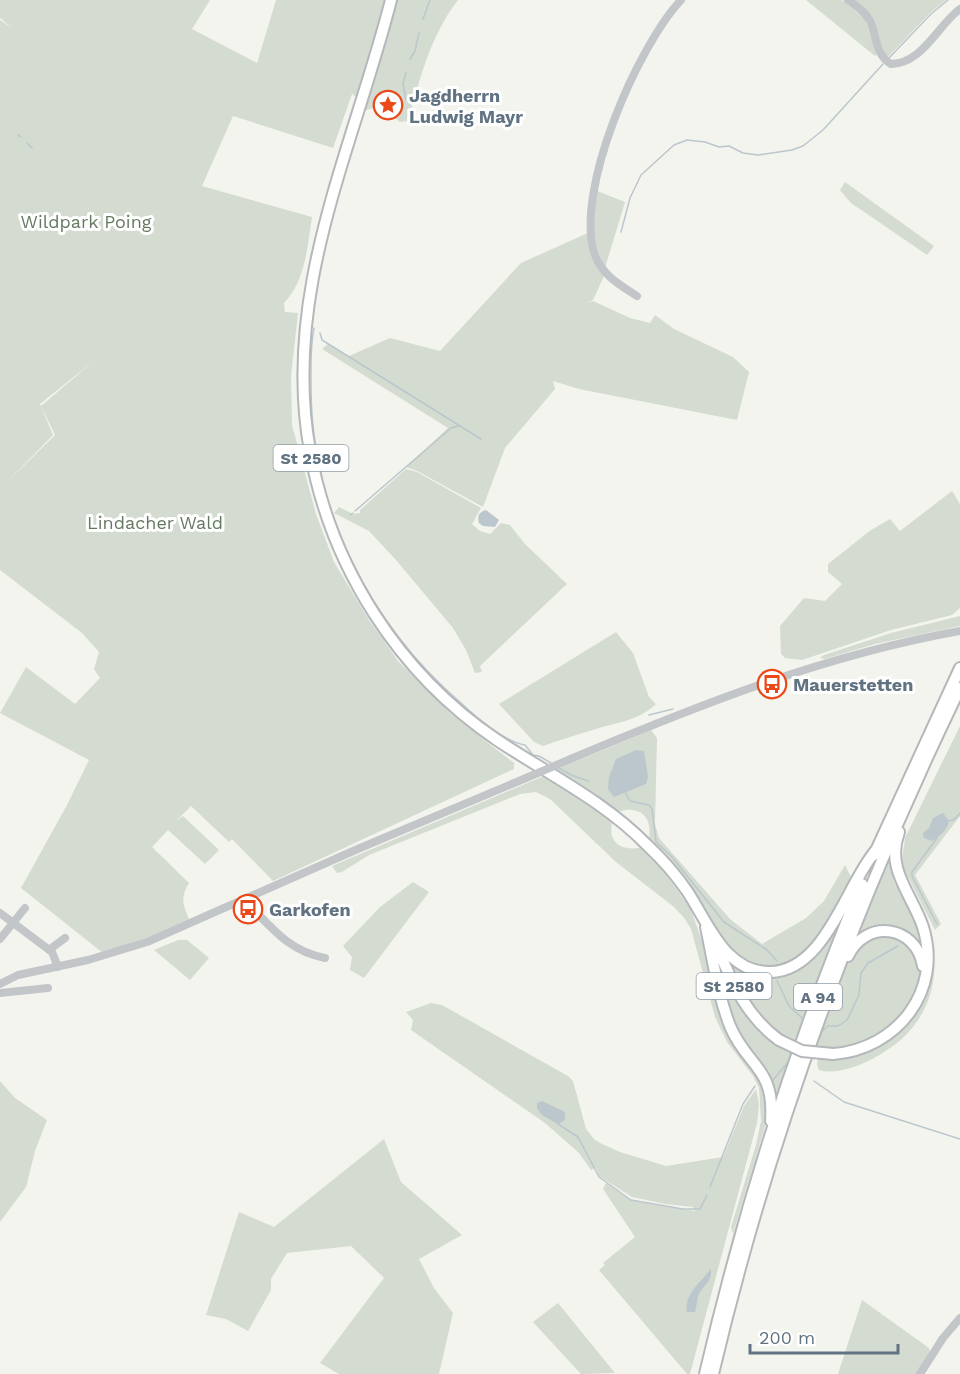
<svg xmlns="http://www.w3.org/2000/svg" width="960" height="1374" font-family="'Work Sans',sans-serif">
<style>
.green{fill:#d4dbd0;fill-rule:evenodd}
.water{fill:#bbc7cc}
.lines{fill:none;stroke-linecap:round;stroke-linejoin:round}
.stream{stroke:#bbc7cc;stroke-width:1.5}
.highway-casing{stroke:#b5b8bb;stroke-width:14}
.minor{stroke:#c3c6c9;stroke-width:8}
.highway{stroke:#fff;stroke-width:10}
.highway-bridge-casing{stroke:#b5b8bb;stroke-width:14;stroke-linecap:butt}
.minor-bridge{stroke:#c3c6c9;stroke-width:8}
.highway-bridge{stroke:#fff;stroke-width:10}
.labels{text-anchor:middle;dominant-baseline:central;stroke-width:6;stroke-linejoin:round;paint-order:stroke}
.shield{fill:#fff;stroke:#909da8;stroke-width:1.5}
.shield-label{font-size:16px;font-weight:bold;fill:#617382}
.poi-label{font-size:18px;font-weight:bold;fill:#617382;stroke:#fff;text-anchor:start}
.park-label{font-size:18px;fill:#657960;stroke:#fff}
</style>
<rect width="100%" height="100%" fill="#f4f4ef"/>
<path class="green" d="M0,0H210L192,29L257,63L276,0H386L358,98L352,94L333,148L233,116L202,186L312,217C307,247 306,280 284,303L285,312L298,313L291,376L292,425L316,514L334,562L369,620L398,661L452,715L514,763V769L273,881L232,839L229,842L191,806L176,821L183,816L219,850L205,864L168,830L152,847L189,883C180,898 183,904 189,919L146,938L103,953L21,888L67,805L89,760L0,713L26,667L75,704L100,678L94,669L99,652L82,633L0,570V20L12,28L0,18ZM95,360L41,406L55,435L4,485L53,435L40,404Z
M396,0H458C431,35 421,75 409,117L407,121L400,122L380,106L363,111Z
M806,0H842L865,19L877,54L875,56Z
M851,0H946L930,13L886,59L876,33Z
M845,182L934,246L927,255L851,203L840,190Z
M595,190L625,202L605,268C592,244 593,218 595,190Z
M590,232L605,274L593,300L586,303L593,301L630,318L650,323L655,315L674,329L733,357L749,372L737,420L579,389L553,381L555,389L505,448L483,507L417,471L406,467L448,428L322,349L328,344L349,356L390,338L440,351L521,263Z
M406,469L417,472L481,508L472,524L480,531L490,534L501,523L510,525L525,544L567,584L480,666L482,672L475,673L466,650L453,628L396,560L369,531L334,513L339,507L353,514L360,513V510Z
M952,491L960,504V608L952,615L891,630L802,660L785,658L781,654L780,626L804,598L825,601L842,584L828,572V564L871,530L890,519L900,531Z
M960,616V626L875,644L825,659L820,658L824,655L891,633Z
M616,632L633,653L649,697L656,704C638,721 618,722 596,729C578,734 560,740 543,746L534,742L499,704Z
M960,726V816L915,875L941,924L935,930L904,869L902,861L905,838Z
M651,730L657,738L655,824L659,838L730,919L762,944L806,918L824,901L845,865L851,877L855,879L813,947L788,966L760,968L727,951L684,876L649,840C651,826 649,812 632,810C625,809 620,813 613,811L553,771Z
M546,775L609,816C614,823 610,829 612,836C616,849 632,850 643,847L660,865L691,910L708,958L724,1018L754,1065L768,1099L765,1126L733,1234L731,1227L756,1145L761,1121L759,1088L753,1076L727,1042L715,1017L691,929L685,919L674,907L616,862L550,799L536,792L520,794L369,855L342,872L337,873L332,866Z
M899,843H902C894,870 912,892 923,916C947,966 933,1023 884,1052C867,1063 839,1076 819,1070L817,1065L818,1059C849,1060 880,1051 901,1028C931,995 937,952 918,912C906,887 893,873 899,843Z
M892,845V867L894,882L918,924L925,955L909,937H857L854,935Z
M413,882L429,892L364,978L350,970L352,957L343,946L380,907Z
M848,905L795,1045L759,1019L740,992L726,956L731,961L790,970Z
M894,934L914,949L921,968L916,992L899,1019L868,1042L834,1050L815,1047L850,952L868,936Z
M178,940H187L209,958L190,980L154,950Z
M714,952C727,981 738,1010 761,1032C770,1041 782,1046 792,1053L773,1104L729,1017Z
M431,1003L442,1005L568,1076L573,1081L586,1129L595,1140L602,1144L620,1152L666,1166L723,1157L744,1106L756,1089L759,1104L757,1123L690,1374H687L599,1270L605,1265L603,1263L635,1237L603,1189L606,1183L631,1200L695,1211L693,1207L665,1204L632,1197L599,1176L596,1168L591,1170L579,1153L545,1123L411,1030L413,1020L406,1012Z
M0,1081L15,1098L47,1120L35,1151L26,1187L0,1222Z
M384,1139L401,1182L462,1235L419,1259L434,1288L453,1313L439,1374H339L320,1363L384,1278L351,1246L287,1253L271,1279V1290L248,1331L226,1319L206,1315L239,1212L274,1227Z
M862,1300L929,1348L930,1353L918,1374H838Z
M558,1303L615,1373L581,1374L533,1322Z"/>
<path class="water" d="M486,510L499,520L495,527L483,526L479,523C477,516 479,512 486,510Z
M636,750L644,751L648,777L646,784L614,797L608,789L609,777L616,759Z
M943,813L949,821C947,830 940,836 932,841L924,838L923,833L929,828L933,818Z
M542,1101L565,1112V1120L558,1124L542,1115L537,1108V1103Z
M711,1269C712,1280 706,1284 700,1292C697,1296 697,1306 695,1312H687C684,1294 701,1282 711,1269Z"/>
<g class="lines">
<path class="stream" d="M423,19L430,0
M889,58L931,14L948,0
M410,59L415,51L419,33
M406,100L403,84L406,72
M18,135L21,137
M27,143L32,148
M621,232L630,198L641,175L674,145L687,140L705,142L719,147L729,146L743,153L758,155L792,150L803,146L823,130L883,64
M314,328C310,348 311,367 311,387C311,508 370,625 461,703C477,718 504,741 525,745L533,755L539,756L551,763
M320,333L322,340L481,439
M355,511L451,428L458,426
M350,515L353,513
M649,715L673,709
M557,767L571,775L588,781
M625,792L630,801L649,805L652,809L656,842L672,857L724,922L767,950L777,961
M949,821L955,819L960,813
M937,924L912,876V872L937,838
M777,981L789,1006L802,1018
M820,1033L828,1026H838L847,1020L859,995L861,973L868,963L898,946
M773,1080L790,1060
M814,1081L844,1102L960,1139
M558,1124L578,1137L599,1177L631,1200L683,1209H700L707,1195
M710,1187L743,1104L755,1086"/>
<g class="highway-casing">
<path id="highway" d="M391,0C353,149 281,293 310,451C331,567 398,673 497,740C548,774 604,801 647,845C662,859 676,875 687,891C708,922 725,973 770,972C826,971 846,884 877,849
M874,855L960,668
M706,927C713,960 718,995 730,1026C747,1067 775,1067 771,1121
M716,945C732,982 746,1016 779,1040
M848,956C866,918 916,925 923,966
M833,1054C897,1049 943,991 923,927C912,894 885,869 899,832
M705,1374C744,1207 796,1042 862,884
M713,1374C769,1136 854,907 960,688"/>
</g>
<path class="minor" d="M848,0C856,6 865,11 870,21C877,36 875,55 891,64C922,64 938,25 960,9
M637,296C620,285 602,275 595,255C573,192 638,46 681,0
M573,758C699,705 825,655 960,631
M244,900C270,925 287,951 325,958
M0,913L52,952L58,967
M0,939L25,908
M49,950L65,938
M0,984L18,975L88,960L147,942L360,848L526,778
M0,993L48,988
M920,1374L943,1338L960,1318"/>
<use href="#highway" class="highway"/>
<g class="highway-bridge-casing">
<path id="highway-bridge" d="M779,1040L802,1051L833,1054"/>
</g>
<path class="minor-bridge" d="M526,778L573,758"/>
<use href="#highway-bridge" class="highway-bridge"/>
</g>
<defs>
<g id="sight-ring" transform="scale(1.5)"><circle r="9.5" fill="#fff" stroke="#ea4919" stroke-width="1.5"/><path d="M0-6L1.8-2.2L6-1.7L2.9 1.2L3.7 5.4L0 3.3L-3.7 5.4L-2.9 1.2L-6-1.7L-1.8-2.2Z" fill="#ea4919"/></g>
<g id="bus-ring" transform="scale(1.5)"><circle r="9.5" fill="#fff" stroke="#ea4919" stroke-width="1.5"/><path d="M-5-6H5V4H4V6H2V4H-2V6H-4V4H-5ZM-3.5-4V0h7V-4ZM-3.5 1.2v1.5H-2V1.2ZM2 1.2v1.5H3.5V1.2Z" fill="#ea4919"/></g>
</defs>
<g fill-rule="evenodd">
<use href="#sight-ring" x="388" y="105"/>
<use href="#bus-ring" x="772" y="684"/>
<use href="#bus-ring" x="248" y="909"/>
</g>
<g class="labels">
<g class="shield">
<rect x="273.5" y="445" width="75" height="26" rx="4.5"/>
<rect x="696.5" y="973" width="75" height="26" rx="4.5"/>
<rect x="794" y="984" width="48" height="26" rx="4.5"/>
</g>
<g class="shield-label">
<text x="311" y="458">St 2580</text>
<text x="734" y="986">St 2580</text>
<text x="818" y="997">A 94</text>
</g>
<g class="poi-label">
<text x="409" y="95">Jagdherrn<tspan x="409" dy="21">Ludwig Mayr</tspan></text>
<text x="793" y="684">Mauerstetten</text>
<text x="269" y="909">Garkofen</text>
</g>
<g class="park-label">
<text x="86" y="221">Wildpark Poing</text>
<text x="155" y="522">Lindacher Wald</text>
</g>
</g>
<path d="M750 1344v9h148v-9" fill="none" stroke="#617382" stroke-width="3"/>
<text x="759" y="1344" font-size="18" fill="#617382" stroke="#ffffff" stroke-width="4.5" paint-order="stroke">200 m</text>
</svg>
